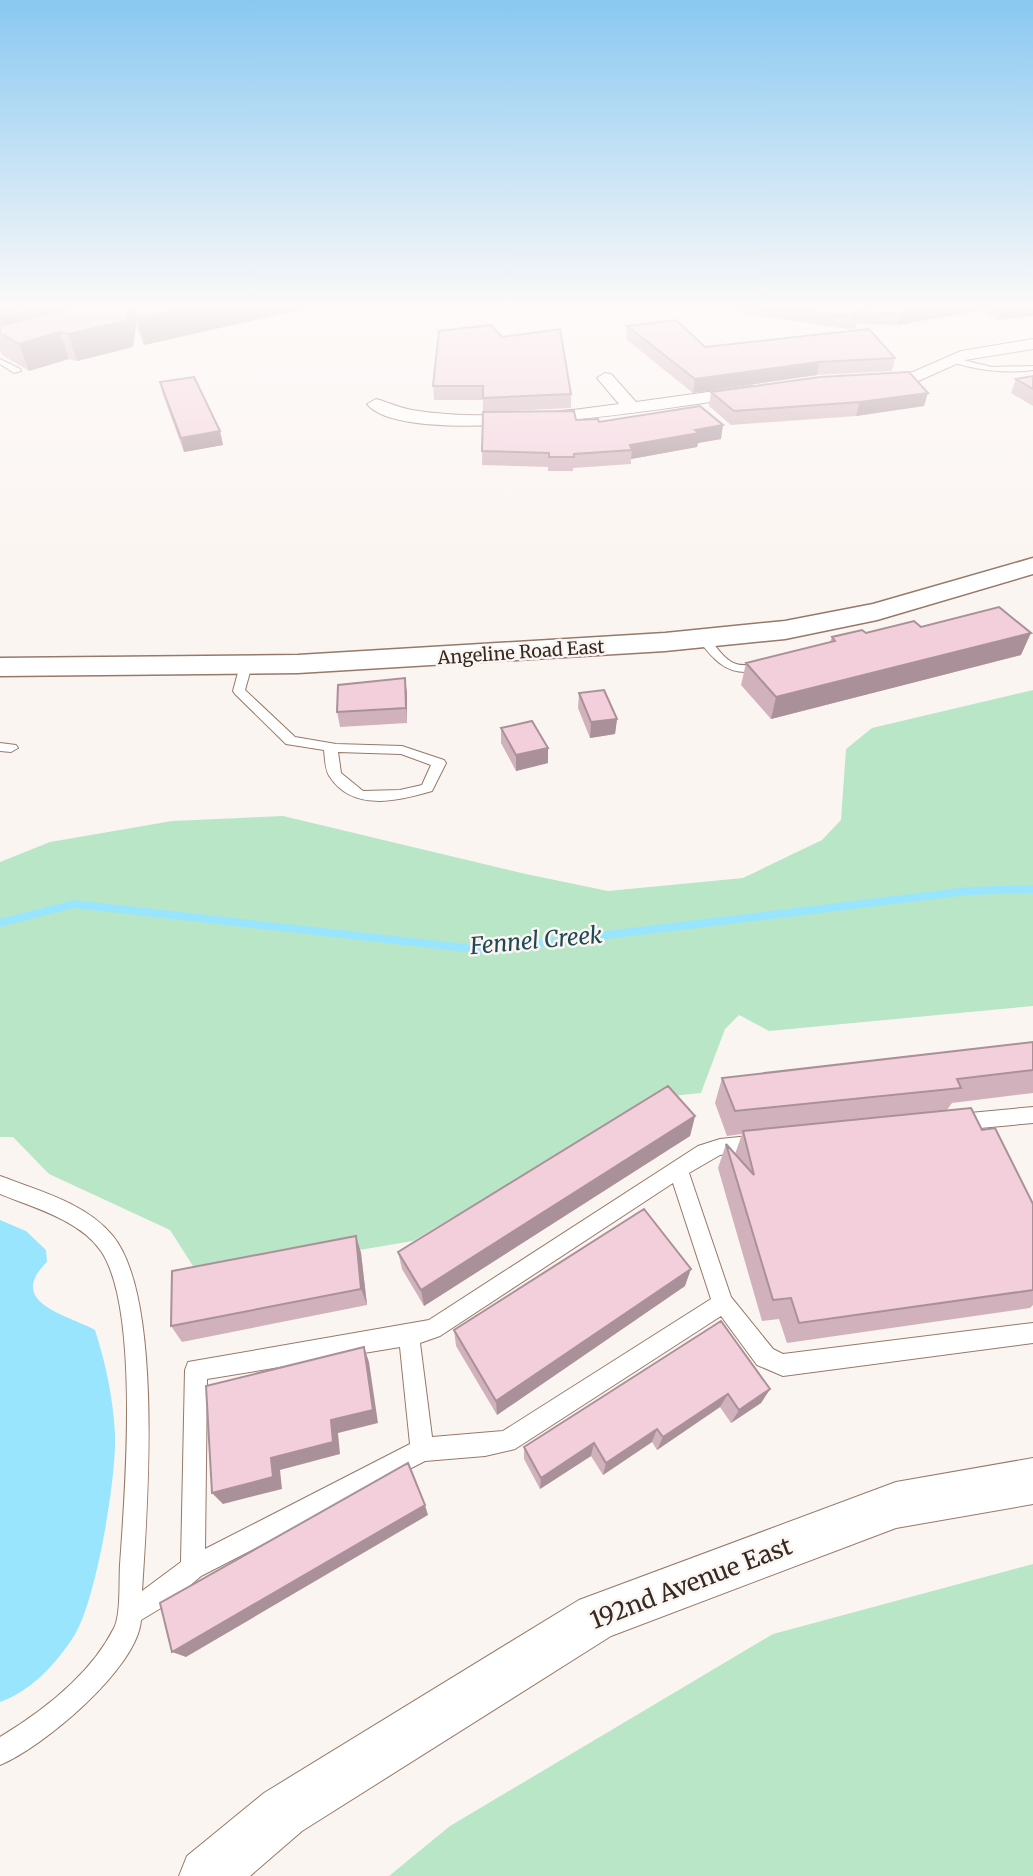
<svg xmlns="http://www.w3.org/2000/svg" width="1033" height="1876" font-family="Merriweather,serif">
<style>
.green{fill:#bae6c8}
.water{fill:#9ae5fe}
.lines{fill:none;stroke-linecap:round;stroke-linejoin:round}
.stream{stroke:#9ae5fe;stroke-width:8}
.lane-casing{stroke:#967969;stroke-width:2}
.street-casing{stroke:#967969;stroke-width:2}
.secondary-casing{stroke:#967969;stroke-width:3}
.lane{fill:#fff;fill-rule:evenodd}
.street{fill:#fff;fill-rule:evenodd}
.secondary{fill:#fff;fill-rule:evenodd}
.wall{fill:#d1b2bc}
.shaded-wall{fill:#aa9199}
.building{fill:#f3cfdb;stroke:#aa9199;stroke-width:2}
.labels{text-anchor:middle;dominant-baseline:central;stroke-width:5;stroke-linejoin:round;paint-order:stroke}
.far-street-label{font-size:18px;fill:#352922;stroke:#fbf5f1}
.water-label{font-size:23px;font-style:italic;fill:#1d4956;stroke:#fbf5f1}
.near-street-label{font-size:24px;fill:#352922;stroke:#fbf5f1}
</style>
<rect width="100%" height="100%" fill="#fbf5f1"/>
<path class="green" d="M1033,690V1006L769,1031L739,1015L725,1029L701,1093L653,1098L413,1241L200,1277L170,1230L49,1174L13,1137H0V862L50,842L172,821L283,816L526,874L608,891L743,878L822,840L841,820L846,749L872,728Z
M1033,1564V1876H389L450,1826L773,1634Z"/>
<path class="water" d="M0,1220L26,1231L46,1250L47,1262C5,1303 68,1315 95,1330C106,1364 113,1398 115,1434C117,1476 96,1602 74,1636C56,1664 31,1691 0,1702Z"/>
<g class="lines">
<path class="stream" d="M0,923L74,904L484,950L968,891L1033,889"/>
<g class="lane-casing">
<path id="lane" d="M324,304H332L333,306L329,308Z
M951,357L992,367L1033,366V370C1003,374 977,370 948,361L947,359Z
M0,359L20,369L21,371L14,373L0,364Z
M703,634L707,635C715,645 724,660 736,664C748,668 761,660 770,667C764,672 756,672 748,672C723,673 711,656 697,638Z
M246,661L252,665L245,690L295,737L336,744L402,746L444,760L446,763L432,791C398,801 353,812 330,777C325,771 325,758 324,750L286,744L235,694L233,691L240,665ZM338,752L401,754L431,765L422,785L400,790L363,791L341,773Z
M0,743L16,745L18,748L11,752L0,751Z
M1033,1107V1123L959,1130L953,1128L950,1122L953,1116L959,1114Z
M759,1135L766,1137L768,1143L766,1149L720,1155L689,1173L731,1297L773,1349L783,1354L1033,1323V1343L783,1376L757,1365L721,1316L515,1449L485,1456L425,1461L201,1576L171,1602L141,1620C138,1668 42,1748 0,1765V1737C43,1711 91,1674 114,1628C121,1615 119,1581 120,1565C125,1492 140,1309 101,1251C80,1220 32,1207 0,1194V1176C37,1190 86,1203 112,1235C164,1296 147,1511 142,1591L181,1562L185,1370L188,1362L429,1320L698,1146L720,1139ZM673,1183L711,1299L503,1431L432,1437L420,1343L440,1336ZM400,1347L410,1444L205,1549L207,1379Z"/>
</g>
<g class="street-casing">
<path id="street" d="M1033,339V349L965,360L916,382L872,385L864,380L872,375L913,372L961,351Z
M605,373L611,374L636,402L751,386L760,391L751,396C687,405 407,453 367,404L376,399C388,402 399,408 412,410C477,421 555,413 619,404L597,378Z
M1033,1458V1504L896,1528L611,1636L302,1831L250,1876H179L187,1856L264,1793L579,1600L896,1482Z"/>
</g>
<g class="secondary-casing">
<path id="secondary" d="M1033,558V574L877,620L785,639L665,651L298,673L0,676V658L298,655L665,633L785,621L873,604Z"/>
</g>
<use href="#lane" class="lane"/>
<use href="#street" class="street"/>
<use href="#secondary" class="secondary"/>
</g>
<path class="wall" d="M0,304H323L322,305L144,345L136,325L133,347L77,361L69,359L29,371L2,355L0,349V313H2Z
M728,304H1033L997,320L983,310L898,325L856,324L855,330L739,313Z
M627,326L705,347L895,358L892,371L817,375L693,393L626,339Z
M502,337L571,394V408L488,412L599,422L721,439L698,443L697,447L631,459V464L573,468V471H548V467L482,465L483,400H434L433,386Z
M1033,376V406L1011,393L1016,379Z
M160,382L220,431L223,445L184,452L163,395Z
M711,392L924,406L856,416L731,425L709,406Z
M921,627L1021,655L771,719L741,685L746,663L830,642L832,637Z
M405,678L407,723L340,727L337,712Z
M579,693L617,719L615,734L590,738L578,708Z
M501,728L548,763L516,771L501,743Z
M1033,1042V1093L952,1103L947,1110L982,1130L1033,1204V1305L1030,1308L787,1343L779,1319L762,1321L718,1168L726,1144L735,1154L742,1134L727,1136L715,1103L722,1078Z
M695,1116L690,1136L424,1306L402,1269L398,1252Z
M356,1236L361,1253L367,1305L182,1342L171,1326Z
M685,1286L497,1415L456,1346L454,1330Z
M721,1321L770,1389L761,1403L731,1423L720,1407L657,1450L652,1442L603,1475L591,1456L540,1489L524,1459V1447Z"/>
<path class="shaded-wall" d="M54,304H131L136,325L133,347L77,361L68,334L126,321L7,337L0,317Z
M205,304H323L322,305L144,345L137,318Z
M337,304H355L337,306Z
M957,304H985L983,310L898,325L901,313Z
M1033,305V316L997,320L1001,308Z
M60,332L69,359L29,371L19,344Z
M819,362L817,375L693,393L695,379Z
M928,393L924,406L856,416L860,402Z
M723,425L721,439L698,443L697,447L631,459L632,450L630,445L695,430Z
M220,431L223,445L184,452L181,438Z
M1031,633L1021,655L771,719L776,697Z
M405,678L407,693V723L406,708Z
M617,719L615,734L590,738L591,722Z
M548,748V763L516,771V755Z
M695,1116L690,1136L424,1306L421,1290Z
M356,1236L361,1253L367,1305L361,1289Z
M691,1269L685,1286L497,1415L496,1401Z
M364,1347L369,1362L378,1423L338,1433L340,1454L280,1470L282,1489L223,1504L212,1493L271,1458L331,1420Z
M770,1389L761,1403L731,1423L739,1410Z
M728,1394L720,1407L657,1450L663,1437Z
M657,1429L652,1442L603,1475L606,1463Z
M594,1443L591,1456L540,1489L541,1478Z
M425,1505L428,1515L186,1657L172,1652Z"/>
<path class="building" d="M12,304H54L0,317V313L20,308Z
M89,304H129L126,321L68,334L60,332L19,344L0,333V326Z
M132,304H205L137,318Z
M755,304H957L901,313L852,312L858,318Z
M994,304H1033V305L1001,308Z
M676,320L705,347L869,329L895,358L819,362L695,379L627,326Z
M491,325L502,337L560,329L571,394L483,398V386H433L439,331Z
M909,372L928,393L860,402L734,411L711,392L820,377Z
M1033,376V389L1016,379Z
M194,377L220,431L181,438L160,382Z
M700,406L723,425L695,430L699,433L630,445L632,450L574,454V457H549V453L482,451L483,412L574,411L576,420L598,419L599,422Z
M999,607L1031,633L776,697L746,663L835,641L832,637L862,630L866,633L914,621L921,627Z
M405,678L406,708L337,712L338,685Z
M604,690L617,719L591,722L579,693Z
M532,721L548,748L516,755L501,728Z
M1033,1042V1070L957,1079L961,1088L735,1111L722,1078Z
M668,1086L695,1116L421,1290L398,1252Z
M971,1108L982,1130L995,1128L1033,1204V1290L799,1323L791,1298L773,1300L726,1144L754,1175L743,1131Z
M644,1209L691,1269L496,1401L454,1330Z
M356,1236L361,1289L171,1326L172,1271Z
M721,1321L770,1389L739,1410L728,1394L663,1437L657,1429L606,1463L594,1443L541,1478L524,1447Z
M364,1347L373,1410L331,1420L333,1442L271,1458L273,1477L212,1493L206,1386Z
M408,1463L425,1505L172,1652L160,1603Z"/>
<linearGradient id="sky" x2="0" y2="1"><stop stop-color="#89c8f1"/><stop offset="0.54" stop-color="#fdfaf9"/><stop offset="1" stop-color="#fdfaf9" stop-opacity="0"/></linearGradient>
<rect width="1033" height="567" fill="url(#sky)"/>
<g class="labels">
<g class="far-street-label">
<text transform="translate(521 652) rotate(-4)">Angeline Road East</text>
</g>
<g class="water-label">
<text transform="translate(536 940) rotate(-5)">Fennel Creek</text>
</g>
<g class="near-street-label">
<text transform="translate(691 1583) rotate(-21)">192nd Avenue East</text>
</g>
</g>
</svg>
